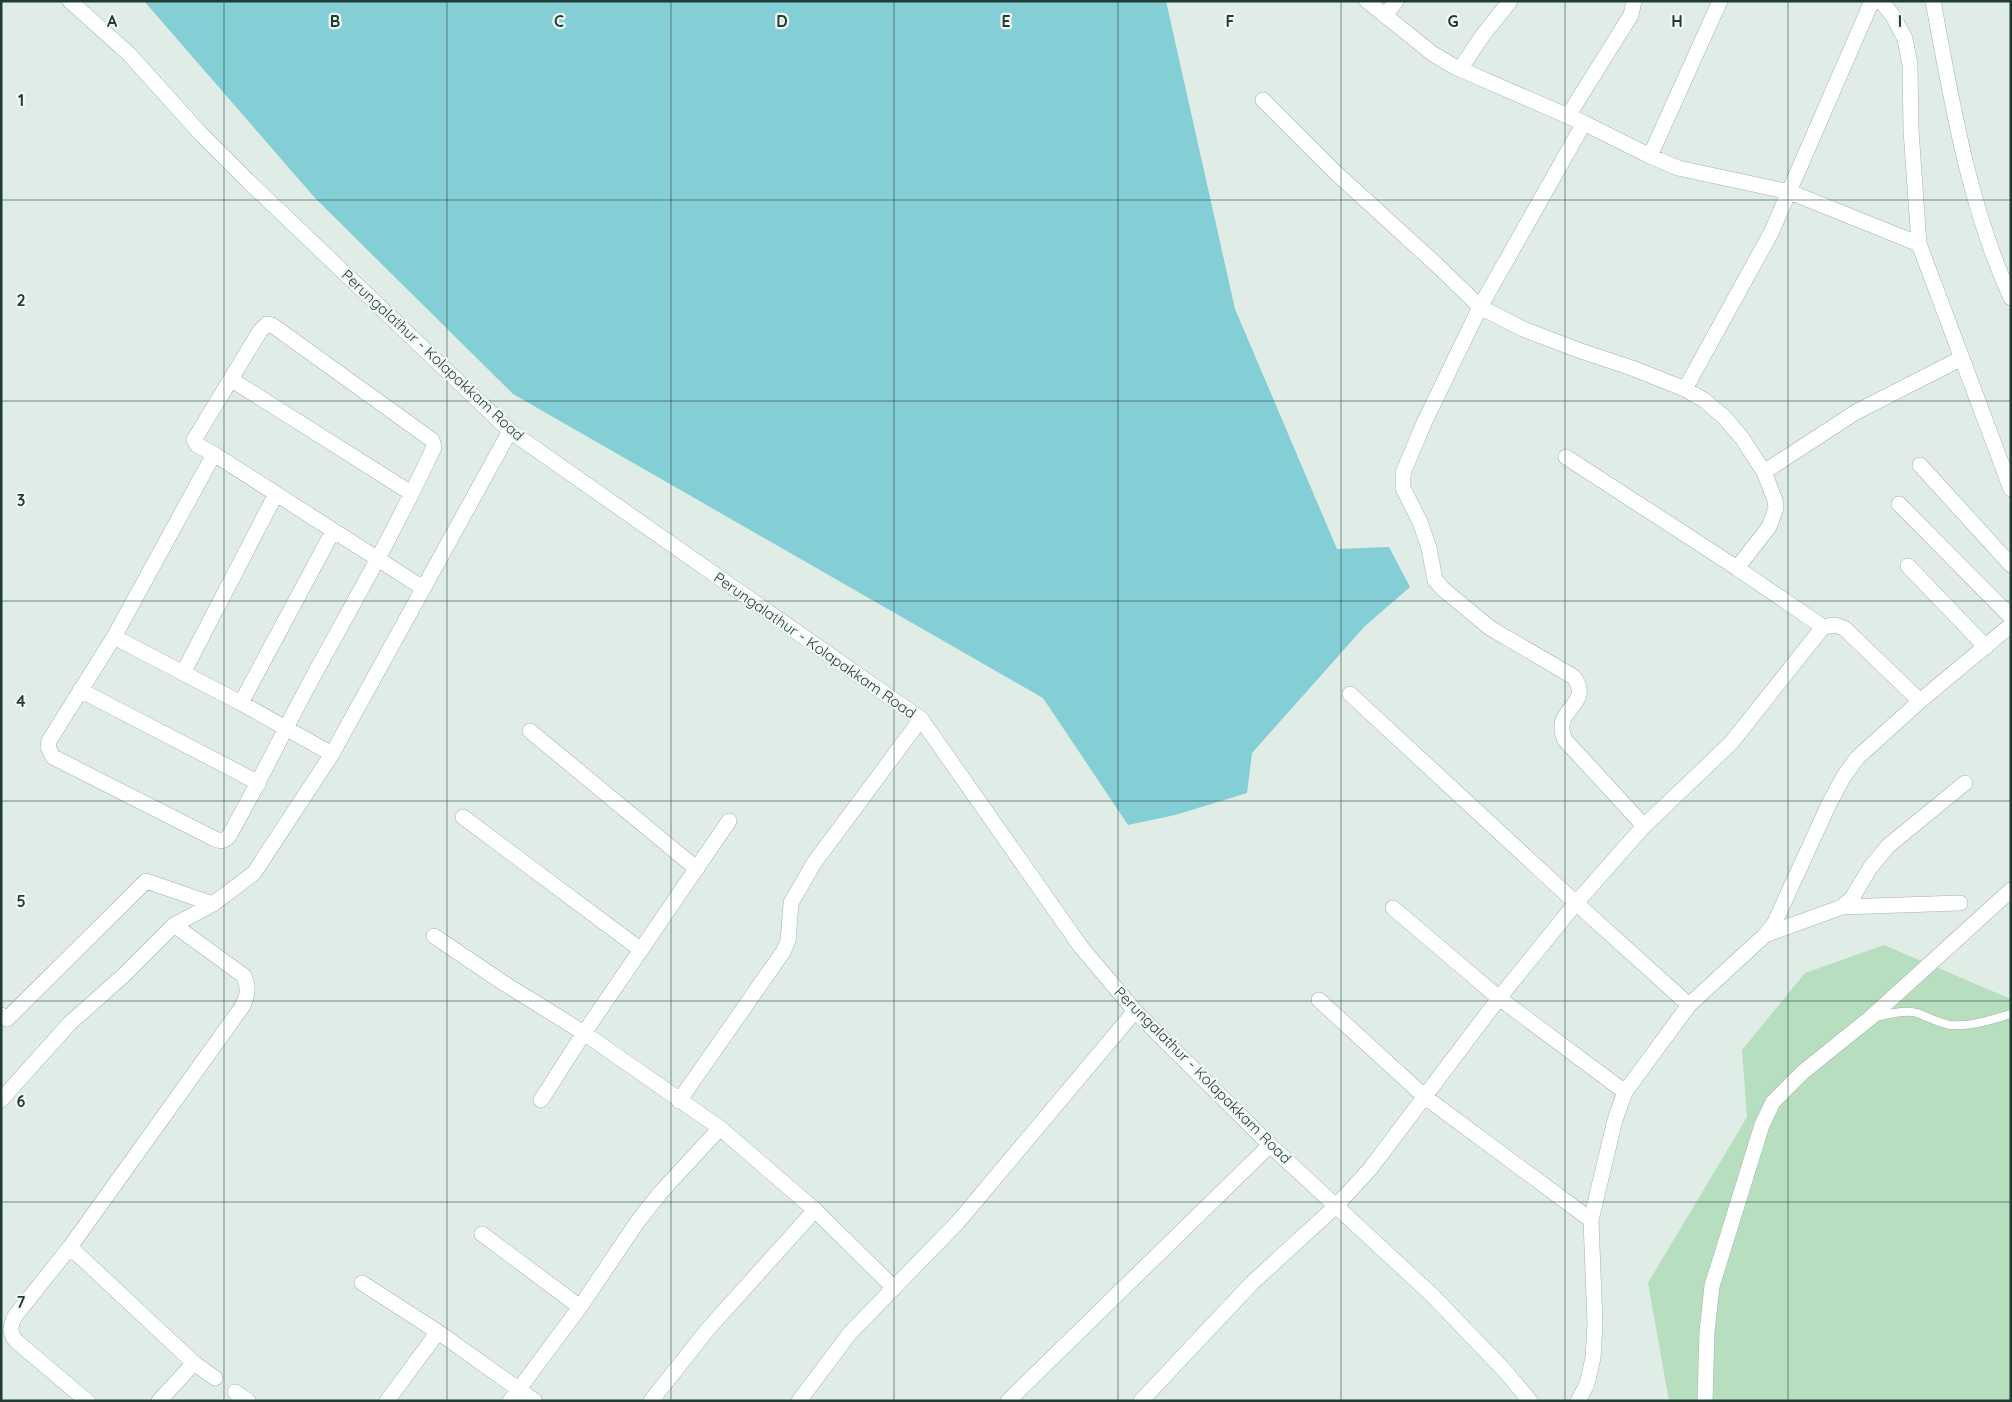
<svg xmlns="http://www.w3.org/2000/svg" width="2012" height="1402" font-family="Quicksand,sans-serif">
<style>
.green{fill:#b7dfbf}
.water{fill:#84ced5}
.lines{fill:none;stroke-linecap:round;stroke-linejoin:round}
.service-casing{stroke:#a2b4ad;stroke-width:9}
.minor-casing{stroke:#a2b4ad;stroke-width:16}
.secondary-casing{stroke:#a0bbb0;stroke-width:16}
.service{stroke:#fff;stroke-width:8}
.minor{stroke:#fff;stroke-width:15}
.secondary{stroke:#fff;stroke-width:15}
.grid{fill:none;stroke:#1f3d33;stroke-width:1;stroke-opacity:0.55}
.labels{text-anchor:middle;dominant-baseline:central;stroke-width:4.5;stroke-linejoin:round;paint-order:stroke}
.street-label{font-size:15px;fill:#1f3d33;stroke:#f1f8f4}
.grid-label{font-size:16px;text-anchor:middle;font-weight:bold;fill:#1f3d33;stroke:#f1f8f4;stroke-width:4.5;stroke-linejoin:round;paint-order:stroke}
</style>
<rect width="100%" height="100%" fill="#e0ece6"/>
<path class="green" d="M1884,945L2011,999V1401H1669L1648,1283L1747,1117L1742,1050L1805,973Z"/>
<path class="water" d="M144,1H1166L1235,309L1337,549L1389,547L1410,587L1365,626L1252,753L1247,793L1175,815L1128,825L1043,698L513,394L315,198Z"/>
<g class="lines">
<g class="service-casing">
<path id="service" d="M1875,1017C1887,1015 1905,1009 1917,1013C1928,1017 1938,1023 1950,1025C1971,1027 1990,1020 2011,1014"/>
</g>
<g class="minor-casing">
<path id="minor" d="M1367,1L1433,54L1455,67L1584,123L1650,156L1678,168L1790,192L1919,244
M1881,1L1893,16L1905,39L1910,64L1911,130L1919,244L2011,489
M1933,1C1952,102 1968,204 2011,298
M1385,16L1396,1
M1460,69L1483,35L1510,1
M1263,100L1335,172L1439,267L1480,307L1523,329L1581,351L1632,368L1685,389L1704,400L1724,417L1742,438L1764,472L1775,500L1776,508L1769,527L1737,568
M1568,116L1631,15L1634,1
M1584,123L1480,307L1424,423L1403,473V488L1420,522L1429,548L1435,580L1443,589L1490,628L1574,677C1594,707 1550,708 1565,740L1644,826
M1650,156L1720,1
M232,380L411,493
M1685,389L1771,233L1872,1
M1566,457L1737,568L1823,627
M1920,465L2011,565
M1764,472L1856,412L1962,358
M1899,504L2011,617
M1908,566L1986,647
M114,637L49,741L48,747L53,757L215,839C222,842 224,841 229,836C259,783 285,728 314,675C355,600 398,525 434,447L432,440L272,325L267,324L260,331L194,440L197,445L214,454
M183,673L276,494
M80,690L259,783
M1350,694L1576,903L1689,1005
M241,703L333,531
M530,731L697,869
M332,754L241,703L114,637L214,454L423,588
M463,817L641,950
M1842,907L1960,903
M1393,908L1499,998L1625,1092
M1765,935L1842,907L1852,898L1870,868L1888,846L1965,783
M434,936L502,982L584,1033L720,1128L815,1210L893,1287
M1319,1000L1425,1097L1591,1220
M1,1015L7,1019L146,881L213,904
M1,1100L70,1023L124,975L174,925L213,904L254,873L332,754L510,431
M541,1100L584,1033L729,821
M679,1101L783,952L788,941L791,903L814,863L921,719
M482,1234L580,1307
M70,1247L194,1363L159,1401
M362,1283L438,1332L535,1401
M194,1363L215,1378
M235,1392L248,1401
M87,1401L16,1341C9,1332 10,1326 15,1316L70,1247L242,1007C248,995 249,988 244,976L174,925
M387,1401L438,1332
M510,1401L580,1307L638,1221L661,1192L720,1128
M651,1401L708,1329L815,1210
M799,1401L850,1333L958,1222L1135,1011
M1008,1401L1270,1145
M1141,1401L1252,1283L1336,1206L1370,1169L1499,998L1576,903L1644,826L1731,743L1823,627L1835,625L1844,628L1920,701
M1578,1401L1587,1384L1593,1358L1595,1324L1591,1220L1615,1120L1625,1092L1689,1005L1764,936L1774,924L1829,804L1844,776L1857,758L1920,701L2011,625
M1705,1401L1707,1332L1712,1286L1762,1125L1773,1102L1803,1072L1869,1019L2011,890"/>
</g>
<g class="secondary-casing">
<path id="secondary" d="M70,1L129,54L200,133L248,181L510,431L921,719L1081,947L1135,1011L1270,1145L1432,1295L1505,1371L1530,1401"/>
</g>
<use href="#service" class="service"/>
<use href="#minor" class="minor"/>
<use href="#secondary" class="secondary"/>
</g>
<path class="grid" d="M224,1V1401M447,1V1401M671,1V1401M894,1V1401M1118,1V1401M1341,1V1401M1565,1V1401M1788,1V1401M1,200H2011M1,401H2011M1,601H2011M1,801H2011M1,1001H2011M1,1202H2011"/>
<g class="labels">
<g class="street-label">
<text transform="translate(433 355) rotate(43)">Perungalathur - Kolapakkam Road</text>
<text transform="translate(815 645) rotate(35)">Perungalathur - Kolapakkam Road</text>
<text transform="translate(1203 1075) rotate(45)">Perungalathur - Kolapakkam Road</text>
</g>
</g>
<g class="grid-label">
<text x="112" y="27">A</text>
<text x="335" y="27">B</text>
<text x="559" y="27">C</text>
<text x="782" y="27">D</text>
<text x="1006" y="27">E</text>
<text x="1230" y="27">F</text>
<text x="1453" y="27">G</text>
<text x="1677" y="27">H</text>
<text x="1900" y="27">I</text>
<text x="21" y="106">1</text>
<text x="21" y="306">2</text>
<text x="21" y="506">3</text>
<text x="21" y="707">4</text>
<text x="21" y="907">5</text>
<text x="21" y="1107">6</text>
<text x="21" y="1308">7</text>
</g>
<rect width="2012" height="1402" fill="none" stroke="#1f3d33" stroke-width="5"/>
</svg>
